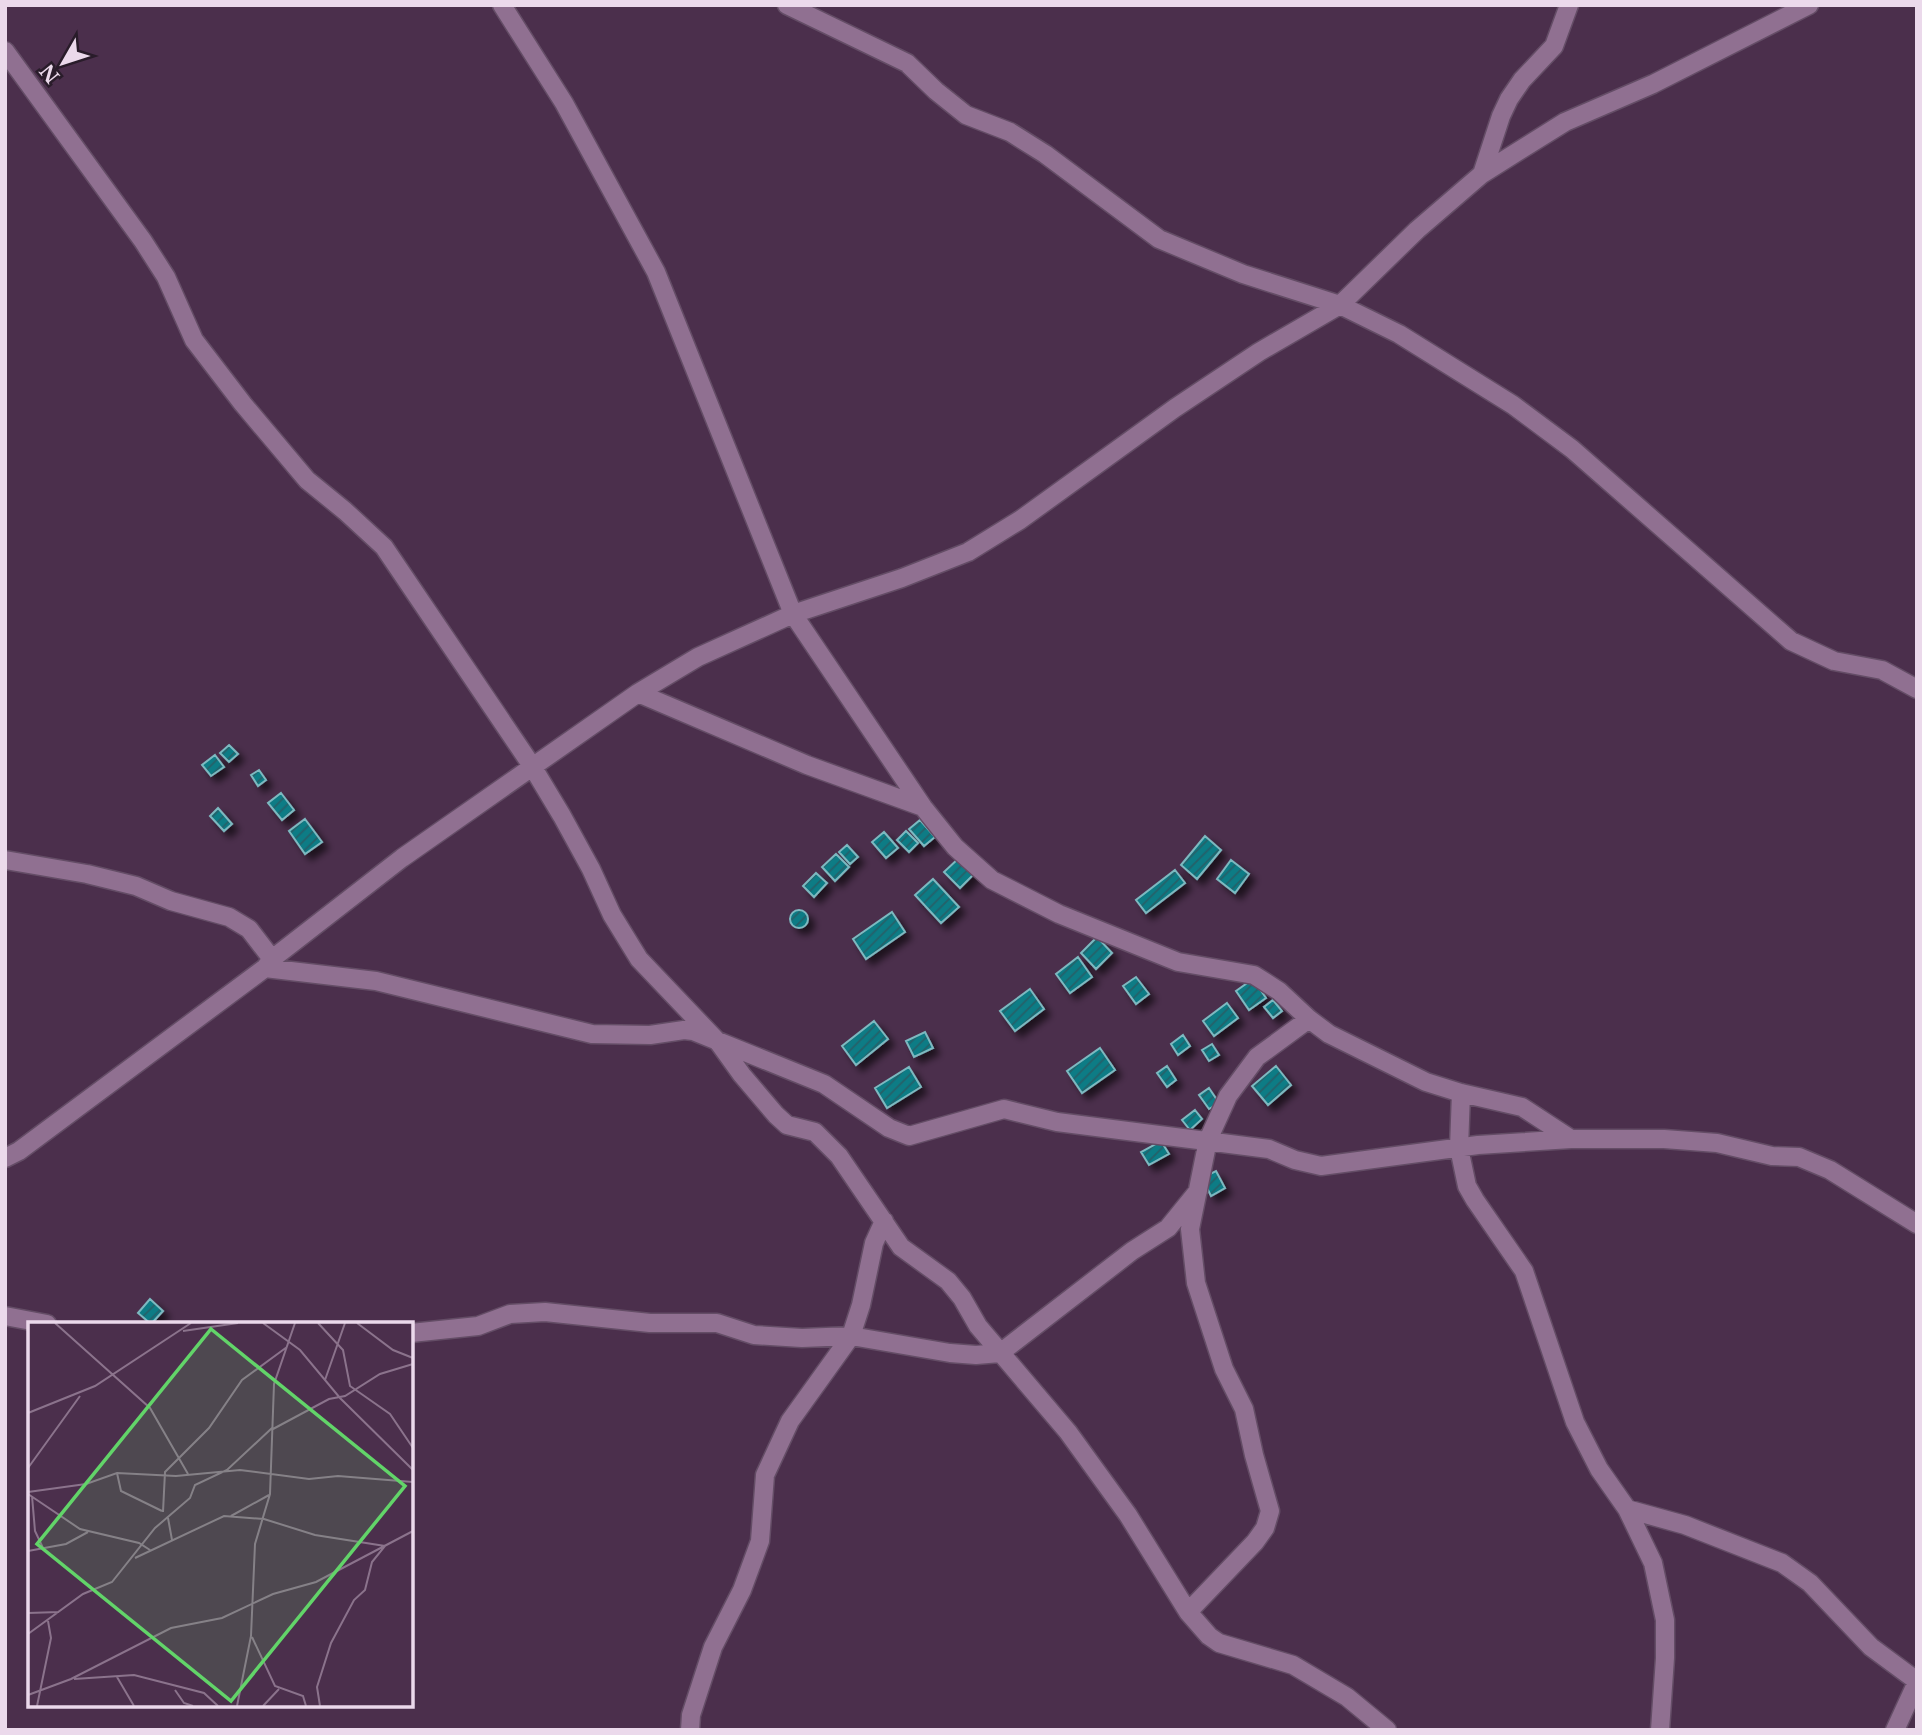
<svg xmlns="http://www.w3.org/2000/svg" width="1922" height="1735" font-family="'Libre Baskerville',serif">
<style>
.building{fill:url(#building-hatch);stroke:#7db9c0;stroke-width:2;filter:url(#shadow)}
.lines{fill:none;stroke-linecap:round;stroke-linejoin:round}
.minor-casing{stroke:#644d66;stroke-width:21}
.minor{stroke:#907091;stroke-width:18}
.inset-road{fill:none;stroke:#8b738c;stroke-width:2}
.view{fill:#62d469;fill-opacity:0.15;stroke:#62d469;stroke-width:3.5}
.inset-edge{fill:none;stroke:#ebd9eb;stroke-width:3.5}
</style>
<defs>
<pattern id="building-hatch" width="6" height="6" patternUnits="userSpaceOnUse" patternTransform="scale(1.75)"><rect width="6" height="6" fill="#0b7b85"/><path d="M-1 1l2-2M0 6l6-6M5 7l2-2" fill="none" stroke="#266169"/></pattern>
<filter id="shadow"><feDropShadow dx="6" dy="6" stdDeviation="3.5" flood-color="#0009"/></filter>
</defs>
<rect width="100%" height="100%" fill="#4b2f4c"/>
<path class="building" d="M229,745L238,754L229,762L220,753Z
M215,755L224,767L211,776L202,765Z
M259,770L266,780L258,786L251,775Z
M281,793L294,810L282,820L268,803Z
M218,808L232,824L224,831L210,816Z
M305,819L322,842L305,854L289,831Z
M920,820L935,837L924,846L909,829Z
M906,831L918,843L909,852L897,840Z
M884,832L898,848L886,858L872,842Z
M1205,836L1221,850L1197,879L1181,865Z
M847,845L858,857L850,864L839,852Z
M836,854L849,867L835,881L822,867Z
M959,858L974,874L960,888L944,872Z
M1231,860L1249,874L1235,893L1217,879Z
M1175,870L1185,883L1146,913L1136,900Z
M816,873L827,883L814,897L803,886Z
M933,879L959,907L941,923L915,895Z
M790 919a9 9 0 1 1 18 0a9 9 0 1 1-18 0Z
M892,912L905,932L866,959L853,939Z
M1097,937L1112,953L1096,969L1081,953Z
M1078,957L1092,977L1070,993L1056,974Z
M1136,977L1149,994L1136,1004L1123,986Z
M1253,979L1266,998L1249,1010L1236,991Z
M1030,989L1044,1009L1015,1031L1000,1011Z
M1273,1000L1282,1011L1273,1018L1264,1007Z
M1227,1003L1238,1018L1214,1036L1203,1021Z
M874,1021L888,1039L856,1065L842,1046Z
M925,1032L933,1048L914,1057L906,1041Z
M1183,1035L1190,1046L1178,1055L1171,1044Z
M1212,1044L1219,1055L1209,1061L1202,1050Z
M1100,1048L1115,1070L1082,1093L1067,1071Z
M1167,1066L1176,1080L1167,1087L1157,1073Z
M1276,1066L1291,1085L1268,1105L1252,1086Z
M909,1067L921,1087L887,1108L875,1088Z
M1209,1088L1219,1103L1209,1109L1199,1095Z
M1195,1110L1202,1119L1190,1130L1182,1120Z
M1161,1141L1169,1154L1149,1165L1141,1152Z
M1216,1171L1225,1188L1211,1196L1202,1178Z
M150,1299L163,1311L151,1324L138,1313Z"/>
<g class="lines">
<g class="minor-casing">
<path id="minor" d="M502,5L564,103L656,272L793,614L923,807L955,847L992,880L1059,914L1178,962L1254,975L1279,991L1309,1019L1329,1034L1426,1082L1461,1093L1522,1107L1571,1139
M787,5L907,63L936,91L966,115L1010,132L1045,154L1159,239L1243,274L1340,305L1399,334L1513,405L1572,449L1791,641L1834,661L1882,670L1917,689
M5,51L143,241L166,277L194,340L243,404L307,480L345,511L384,547L532,766L562,816L591,869L612,915L639,959L719,1043L742,1075L776,1115L787,1125L815,1132L839,1156L901,1247L948,1281L962,1298L978,1326L1068,1432L1128,1515L1188,1612L1209,1636L1219,1643L1293,1665L1347,1697L1387,1730
M1482,174L1501,116L1509,99L1522,80L1554,46L1569,5
M638,693L807,765L923,807
M5,860L87,874L136,886L171,901L229,917L249,929L272,959
M265,968L376,981L592,1034L650,1035L684,1030L693,1031L824,1084L889,1128L909,1136L1004,1109L1057,1122L1269,1149L1295,1160L1321,1166L1478,1145L1571,1139H1664L1717,1143L1772,1156L1799,1157L1830,1170L1917,1224
M1461,1093L1459,1148L1467,1186L1475,1200L1524,1271L1575,1422L1599,1469L1627,1509L1653,1563L1665,1620V1658L1660,1730
M5,1158L19,1151L265,968L272,959L402,858L638,693L698,657L793,614L902,578L968,552L1020,520L1175,408L1259,352L1340,305L1417,230L1482,174L1565,122L1653,84L1809,5
M5,1316L47,1324
M411,1333L478,1326L510,1314L545,1312L650,1323H717L754,1335L802,1338L851,1336L950,1353L976,1355L1000,1353L1132,1251L1168,1228L1198,1191
M1627,1509L1685,1525L1782,1563L1810,1583L1871,1647L1917,1681
M1188,1612L1255,1542L1265,1528L1270,1511L1254,1455L1244,1409L1224,1369L1196,1283L1190,1229L1208,1140L1228,1096L1257,1057L1309,1019
M690,1730L691,1715L713,1647L742,1590L760,1541L765,1475L790,1421L851,1336L861,1305L874,1243L884,1221
M1895,1730L1917,1682"/>
</g>
<use href="#minor" class="minor"/>
</g>
<g transform="translate(28 1322)">
<rect width="385" height="385" fill="#4b2f4c"/>
<path class="inset-road" d="M27,1L122,86L160,152M235,1L272,28L312,76L385,148M290,1L315,28L322,64L362,92L385,126M329,1L365,28L385,36M155,9L210,1M297,58L317,1M0,91L67,64L163,1M245,107L301,77L317,74L352,52L385,42M0,146L52,74M89,151L93,169L134,189M0,170L58,162L89,151L148,154L212,148L281,157L310,154L385,160M0,172L52,207L111,221L122,228M4,174L7,209L15,226M135,190L137,150L181,106L214,58L259,25M203,194L241,173M140,196L144,218M0,229L38,222L60,210M107,236L196,194L236,197L287,213L357,224L344,240L337,268L326,278L303,321L289,365L292,384M0,291L31,290M0,312L55,272L84,260L127,206L162,176L167,163L199,148L244,106M224,315L247,364L275,374L278,384M89,355L106,384M46,357L106,353L176,371L190,384M147,368L156,381L165,384M0,373L43,357L143,306L194,296L245,272L288,260L385,209M9,384L23,316L20,299M209,384L223,314L227,222L242,172L246,62L267,1M235,384L251,367"/>
<path class="view" d="M183,7L377,164L203,379L9,222Z"/>
<rect width="385" height="385" class="inset-edge"/>
</g>
<rect width="1922" height="1735" fill="none" stroke="#ebd9eb" stroke-width="14"/>
<g transform="translate(63 63) rotate(231)" stroke="#291c2a" stroke-width="5" paint-order="stroke">
<path d="M0-5L12 26L0 18L-12 26Z" fill="#ebd9eb"/>
<text y="-10" font-size="19" font-weight="bold" text-anchor="middle" fill="#ebd9eb">N</text>
</g>
</svg>
